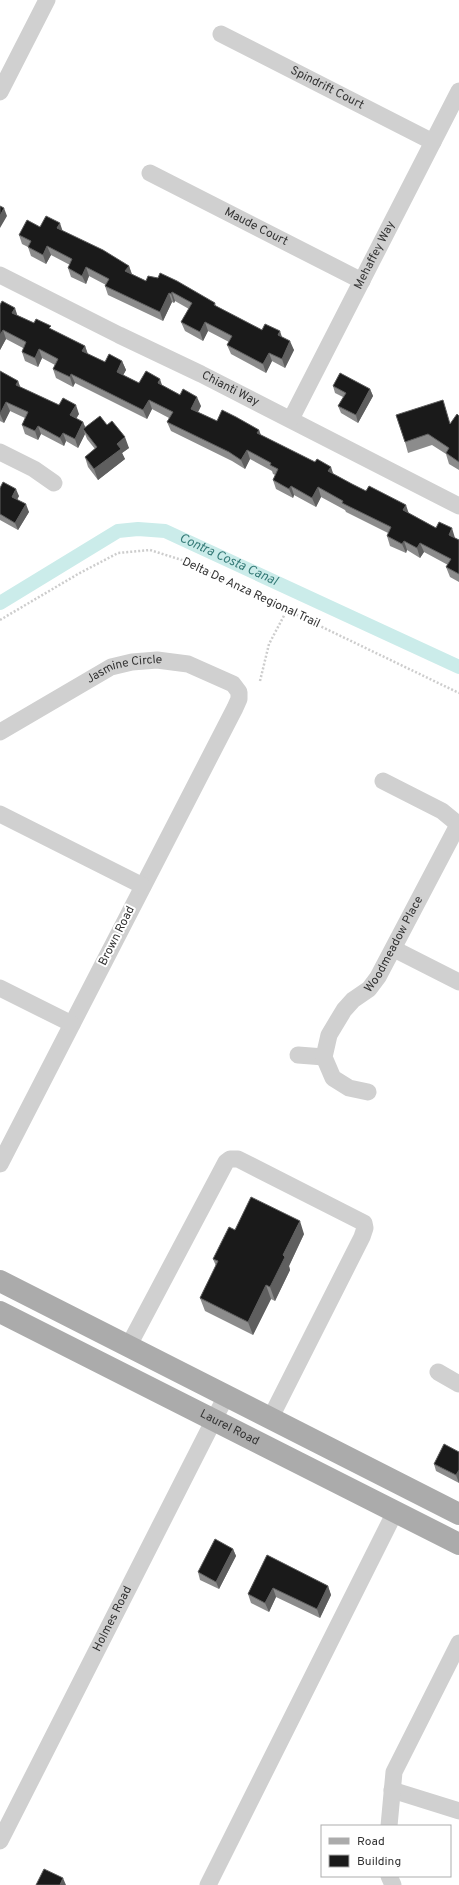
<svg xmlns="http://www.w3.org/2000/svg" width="459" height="1885" font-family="Overpass,sans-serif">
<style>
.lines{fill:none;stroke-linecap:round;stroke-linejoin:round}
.canal{stroke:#cbecea;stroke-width:14}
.path{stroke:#cdcdcd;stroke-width:2.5;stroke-dasharray:2 2;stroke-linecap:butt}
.minor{stroke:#d0d0d0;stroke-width:17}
.major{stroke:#ababab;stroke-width:22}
.wall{fill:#8c8c8c}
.shaded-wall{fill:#5f5f5f}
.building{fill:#1a1a1a;stroke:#5f5f5f}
.labels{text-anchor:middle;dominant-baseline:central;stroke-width:4;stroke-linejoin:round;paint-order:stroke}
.street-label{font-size:12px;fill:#333;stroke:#fff}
.water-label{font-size:13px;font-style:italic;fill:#367b78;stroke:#fff}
</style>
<rect width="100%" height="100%" fill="#fff"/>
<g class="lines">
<path class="canal" id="s1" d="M0,603L118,531L138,529L165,531L459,667"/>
<path class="path" d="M0,620L78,574L118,553L150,550L185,561L459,693
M260,681L269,644L287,610"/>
<g class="minor">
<path id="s2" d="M221,34L433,142"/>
<path d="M0,92L47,0"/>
<path id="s3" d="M150,173L362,281"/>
<path id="s4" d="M0,275L119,335L201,374L459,506"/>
<path id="s5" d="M291,419L459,91"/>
<path d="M0,452L34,469L54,483"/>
<path id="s6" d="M0,732L111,667L132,662L157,660L188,664L233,684L239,692V699L235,708L0,1164"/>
<path d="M383,781L442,811L459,825"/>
<path d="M0,814L143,886"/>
<path d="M394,949L459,982"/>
<path d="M0,988L72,1024"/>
<path d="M298,1055L324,1057"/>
<path id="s7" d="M368,1092L349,1088L333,1078L324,1057L329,1035L344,1010L353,1000L369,989L378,977L458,825"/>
<path d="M128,1347L226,1162L230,1159H238L364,1223L365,1228L362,1237L270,1419"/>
<path d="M438,1372L459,1384"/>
<path d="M392,1790L459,1811"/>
<path d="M389,1826L394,1772L459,1643"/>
<path id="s8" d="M0,1841L226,1396"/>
<path d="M389,1876L393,1885"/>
<path d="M208,1885L395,1512"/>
</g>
<g class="major">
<path d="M0,1281L459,1514"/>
<path id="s9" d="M0,1312L459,1544"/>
</g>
</g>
<path class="wall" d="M40,227L63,231L129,266L132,274L146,281L215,303L216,306L262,330L282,337L294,350L285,368L272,361L266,373L231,354L227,345L229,342L208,331L203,341L185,331L181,322L189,309L175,301L174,303L172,302L163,321L108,295L105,286L106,285L89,276L86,284L71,277L68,268L70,265L51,255L46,264L31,256L28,247L22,244L19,235Z
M0,305L17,315L34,323L52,330L85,346L88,354L105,362L122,361L126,370L123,375L139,383L162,385L201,406L198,412L217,421L259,430L261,435L352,484L409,513L436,528L455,538L459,540V582L450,577L446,567L448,565L424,552L420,558L407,550L406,553L390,546L387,536L388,533L346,512L345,510L321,497L316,507L294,495L293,498L276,489L273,480L275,475L273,474L272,471L250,459L245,469L232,461L171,431L167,422L169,418L152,409L147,419L75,383L73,387L56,378L53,369L55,365L42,358L38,367L25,361L22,352L23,348L6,339L0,350Z
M0,371L18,381L20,387L59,405L79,414L76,418L83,422L85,427L107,425L129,448L122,453L125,459L98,480L88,467L85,457L95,449L87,439L85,434L78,448L66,441L64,446L41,434L38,440L25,434L22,425L25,418L10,411L4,423L0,421Z
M333,386L370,389L373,396L358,423L341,413L338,406L343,397L335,393Z
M459,416V470L449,464L446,454L432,445L408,453L405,442L451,424Z
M0,488L19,496L17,499L29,512L18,530L0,520Z
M235,1230L304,1234L289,1266L290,1270L275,1301L271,1299L253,1335L205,1311L200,1298L216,1266L213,1259Z
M459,1452V1483L436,1471L434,1464Z
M233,1549L236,1556L219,1589L200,1580L198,1572Z
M267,1555L328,1586L331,1595L320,1618L276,1597L269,1612L251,1603L248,1594Z"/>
<path class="shaded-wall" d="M4,208L7,216L0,228V216Z
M60,223L63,232L57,228Z
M47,246L51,255L46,264L43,255Z
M129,266L132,275L125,271Z
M86,267L89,276L86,284L82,276Z
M172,292L175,301L174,303L171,294Z
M169,293L172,302L163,321L160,312Z
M15,308L18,317L12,313Z
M205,322L208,331L203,341L200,332Z
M3,330L6,339L0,350V335Z
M280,331L283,340L278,335Z
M290,341L294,350L285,368L282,359Z
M85,346L88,355L82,351Z
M39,349L42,358L38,367L35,358Z
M269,353L272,361L266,373L263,364Z
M122,361L126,370L120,381L117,372Z
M71,374L75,383L73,387L70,377Z
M160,379L163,388L158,383Z
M18,381L21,389L16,385Z
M370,389L373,396L358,423L356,415Z
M197,397L201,406L195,418L191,409Z
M149,400L152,409L147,419L143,410Z
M6,402L10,411L4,423L0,414Z
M76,405L79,414L73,424L70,415Z
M83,422L87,431L83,429L85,434L78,448L75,439Z
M38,426L41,434L38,440L35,431Z
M259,430L262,439L257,433Z
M63,433L66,441L64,446L60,438Z
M125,437L129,448L122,453L125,459L98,480L94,469L117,444Z
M247,450L250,459L245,469L241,460Z
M331,467L334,476L328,471Z
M291,486L294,495L293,498L289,489Z
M318,487L321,497L316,507L312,498Z
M16,489L19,496L15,504L12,497Z
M26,504L29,512L18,530L15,523Z
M406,505L409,514L403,510Z
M452,528L455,538L452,544L449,535Z
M404,541L407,550L406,553L402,544Z
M420,543L424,552L420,558L417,548Z
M300,1221L304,1234L289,1266L290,1270L275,1301L270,1287L283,1255Z
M266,1285L271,1299L253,1335L248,1322Z
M459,1470V1483L456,1475Z
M233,1549L236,1556L219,1589L216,1582Z
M328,1586L331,1595L320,1618L317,1609Z
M273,1588L276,1597L269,1612L265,1603Z
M63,1878L66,1885H60Z"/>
<path class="building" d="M0,206L4,208L0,216Z
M46,216L60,223L57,228L103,250L129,266L125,271L146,281L148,276L158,278L160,273L177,281L215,303L214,305L262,330L265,324L280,331L278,335L290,341L282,359L269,353L263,364L227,345L232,336L205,322L200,332L181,322L192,303L172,292L171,294L169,293L160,312L105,286L109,279L86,267L82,276L68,268L72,259L47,246L43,255L28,247L31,241L19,235L27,220L40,227Z
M2,301L15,308L12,313L34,323L36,319L51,326L49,328L85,346L82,351L105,362L109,354L122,361L117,372L139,383L146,371L160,379L158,383L180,395L183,389L197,397L191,409L217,421L222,410L236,417L259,430L257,433L315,462L317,459L331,467L328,471L352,484L366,491L369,486L406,505L403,510L436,528L439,522L452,528L449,535L459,540V574L446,567L451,559L420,543L417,548L404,541L402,544L387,536L391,527L342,503L343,501L318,487L312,498L291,486L289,489L273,480L278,469L270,465L271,463L247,450L241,460L229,452L167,422L173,412L149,400L143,410L71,374L70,377L53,369L58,359L39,349L35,358L22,352L26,342L3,330L0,335V305Z
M0,371L18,381L16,385L59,405L63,398L76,405L70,415L83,422L75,439L63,433L60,438L38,426L35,431L22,425L28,412L6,402L0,414Z
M340,373L370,389L356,415L338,406L346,393L333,386Z
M443,400L450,424L457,414L459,416V462L446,453L449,448L428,434L405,442L396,415Z
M100,416L107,425L112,421L125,437L117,444L121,449L94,469L85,457L97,447L83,429Z
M3,482L16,489L12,497L26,504L15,523L0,514V488Z
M251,1197L300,1221L283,1255L285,1257L270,1287L266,1285L248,1322L200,1298L218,1261L213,1259L229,1227L235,1230Z
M444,1444L459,1452V1470L456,1475L434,1464Z
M215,1539L233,1549L216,1582L198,1572Z
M267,1555L328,1586L317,1609L273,1588L265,1603L248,1594Z
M44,1869L63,1878L60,1885H36Z"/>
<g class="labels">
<g class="street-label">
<text stroke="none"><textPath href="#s2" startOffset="119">Spindrift Court</textPath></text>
<text stroke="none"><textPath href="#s3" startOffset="119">Maude Court</textPath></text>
<text stroke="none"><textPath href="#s5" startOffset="184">Mehaffey Way</textPath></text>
<text stroke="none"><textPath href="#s4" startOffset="257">Chianti Way</textPath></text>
<text transform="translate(251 593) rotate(25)">Delta De Anza Regional Trail</text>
<text stroke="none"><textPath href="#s6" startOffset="141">Jasmine Circle</textPath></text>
<text transform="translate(117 936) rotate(-63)">Brown Road</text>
<text stroke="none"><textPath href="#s7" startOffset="197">Woodmeadow Place</textPath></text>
<text stroke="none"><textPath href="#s9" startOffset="257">Laurel Road</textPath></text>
<text stroke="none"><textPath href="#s8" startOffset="249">Holmes Road</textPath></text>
</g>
<g class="water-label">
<text stroke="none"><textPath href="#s1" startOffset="255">Contra Costa Canal</textPath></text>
</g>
</g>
<rect x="321" y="1825" width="130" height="52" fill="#ffffff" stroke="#adadad"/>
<rect x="329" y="1838" width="20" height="6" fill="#ababab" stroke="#adadad"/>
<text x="357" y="1845" font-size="12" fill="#333333">Road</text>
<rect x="329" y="1855" width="20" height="12" fill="#1a1a1a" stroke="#adadad"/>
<text x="357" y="1865" font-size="12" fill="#333333">Building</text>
</svg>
